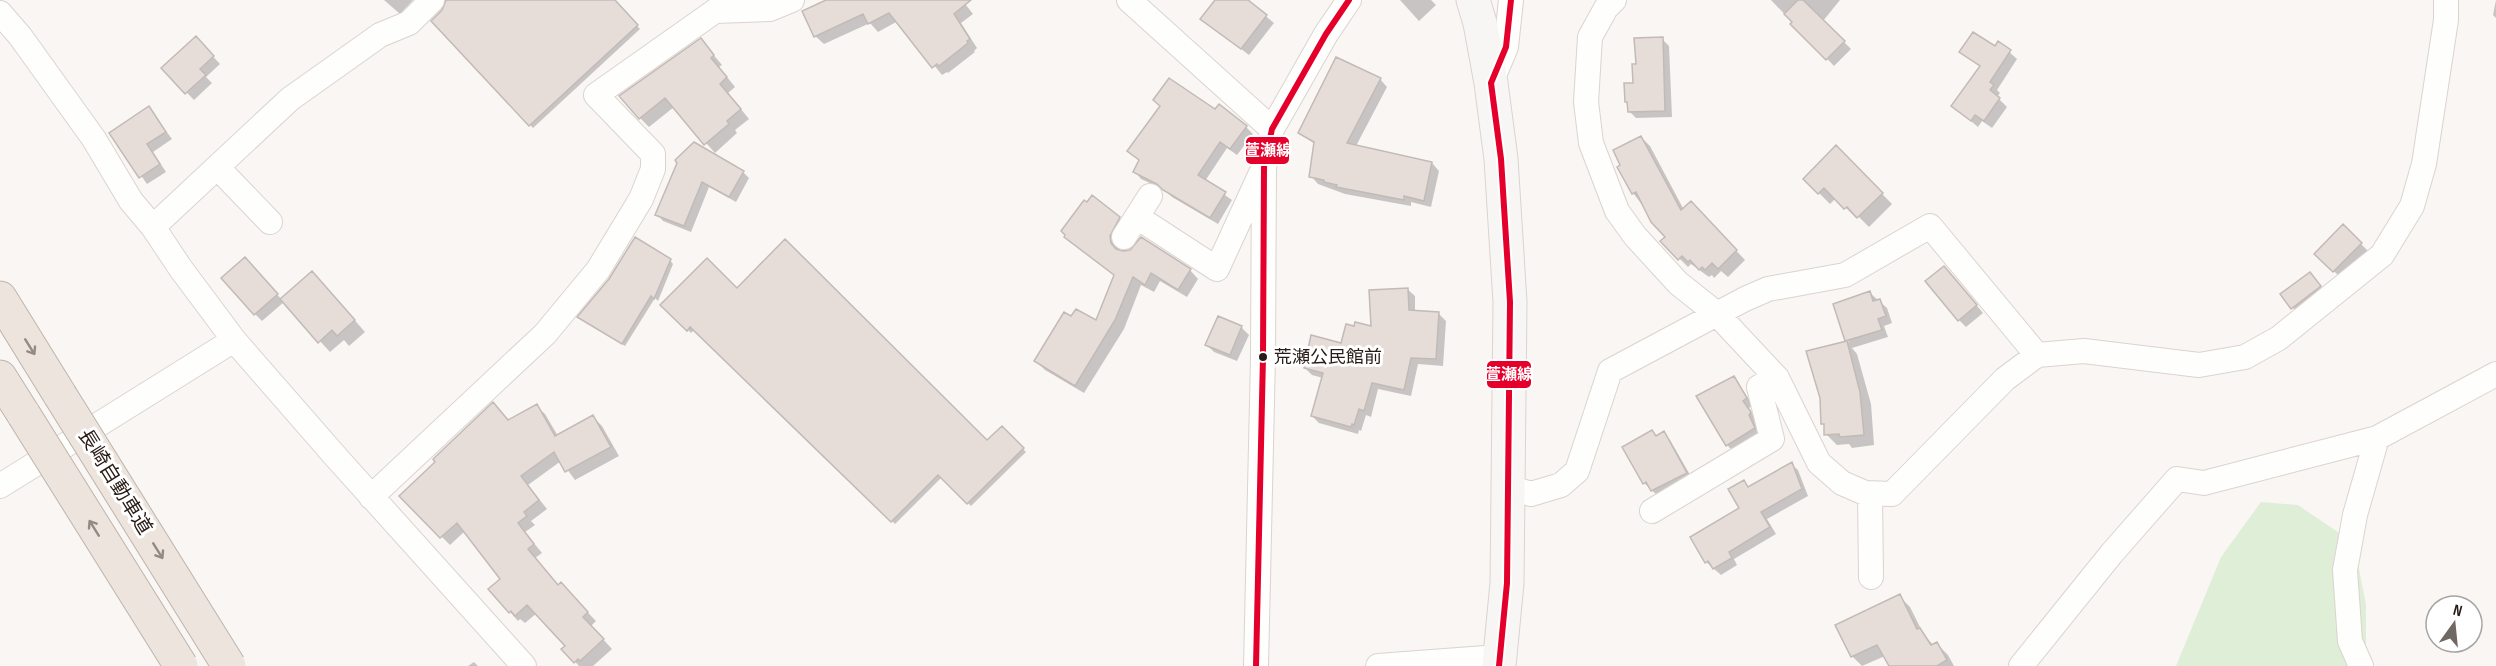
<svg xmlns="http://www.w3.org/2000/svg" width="2496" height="666" font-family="'Sofia Sans Condensed','Noto Sans JP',sans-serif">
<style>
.green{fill:#dfeed6}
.shadow{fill:#0003}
.building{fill:#e6ddd8;stroke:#c2bab6;stroke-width:1.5}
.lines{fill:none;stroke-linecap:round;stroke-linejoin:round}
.street-casing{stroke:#dbd3cf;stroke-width:26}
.secondary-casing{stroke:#dbd3cf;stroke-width:35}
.highway-casing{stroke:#beb5ac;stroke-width:35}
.street{stroke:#fefefd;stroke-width:24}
.secondary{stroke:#f8f6f4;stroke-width:33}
.highway{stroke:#ece4dd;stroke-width:33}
.highway-bridge-casing{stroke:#beb5ac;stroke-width:35;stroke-linecap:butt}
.highway-bridge{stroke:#ece4dd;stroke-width:33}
.bus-1-casing{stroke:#fff;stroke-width:10}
.bus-1{stroke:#e4002b;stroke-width:6}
.oneway{stroke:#948a83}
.bus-dot{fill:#281b15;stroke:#fff;stroke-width:2}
.labels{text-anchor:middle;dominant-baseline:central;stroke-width:6;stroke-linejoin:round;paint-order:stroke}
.bus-label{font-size:18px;fill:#281b15;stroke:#fff;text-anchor:start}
.street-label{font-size:20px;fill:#281b15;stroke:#fff}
.line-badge{stroke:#fff;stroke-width:2}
.badge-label{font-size:16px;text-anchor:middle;font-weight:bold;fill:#fff}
</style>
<rect width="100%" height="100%" fill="#faf6f4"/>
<path class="green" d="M2261,502L2298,505L2354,543L2366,605V666H2176L2221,557Z"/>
<path class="shadow" d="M384,0H413L400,14Z
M457,0H613L640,29L533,128L433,21Z
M838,0H962L973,14L961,23L977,48L974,51L975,52L948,73L947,72L942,75L898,21L878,32L870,23L824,44L815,36Z
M1217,0H1246L1274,23L1249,55L1202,19Z
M1400,0H1431L1436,5L1419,21Z
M1771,0H1840L1823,21L1851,49L1834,66Z
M2496,0V18L2493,15Z
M196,38L220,64L206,77L212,83L194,100L163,68Z
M1662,39L1669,46L1672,117L1636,118L1629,111V104L1626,102L1635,84L1637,66Z
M701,40L722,65L719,67L735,87L728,93L749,119L735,130L737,133L715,153L674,107L649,127L640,118Z
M1999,43L2017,59L1997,90L2000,93L1997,97L2007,107L1992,128L1982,121L1978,127L1953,106L1981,67L1961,52L1995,48Z
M1380,79L1387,87L1356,146L1432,163L1439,171L1431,207L1411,202V206L1345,194L1318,184L1311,176L1316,145L1300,133Z
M149,108L172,139L153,152L166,172L147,184L111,133Z
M1215,111L1246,127L1253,134L1237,155L1227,148L1205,181L1232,200L1218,224L1172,197L1165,190L1141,179L1135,172L1140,161L1129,151Z
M1641,137L1650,146L1684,210L1700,212L1745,260L1728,277L1721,271L1714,278L1712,275L1709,277L1691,264L1688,267L1662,241L1667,237L1633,193Z
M1836,147L1892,204L1869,227L1858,216L1856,218L1836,198L1830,204L1805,179Z
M679,162L743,172L749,178L736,202L709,187L691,232L663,221L657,214Z
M1119,218L1128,226L1118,245L1119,251L1190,270L1198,279L1187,297L1160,281L1154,292L1141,285L1124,329L1084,393L1045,370L1036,361L1072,318L1096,322L1115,276L1066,237Z
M2343,226L2368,251L2341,278L2316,254Z
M670,260L673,264L658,301L655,298L625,346L579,317Z
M252,266L282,300L323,284L365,332L349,346L344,340L330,352L284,302L262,321L255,314Z
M2310,274L2327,294L2300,315L2293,308Z
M1951,275L1983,313L1966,327L1959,320Z
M1407,289L1415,296V312L1439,314L1446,321L1443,366L1418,364L1411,396L1378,389L1371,417L1366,415L1361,431L1359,430L1358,434L1319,423L1312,416L1323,378L1312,375L1305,368L1373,328Z
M737,290L987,442L1002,428L1026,452L971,506L942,477L895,524L695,329L691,333L663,305Z
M1869,292L1887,308L1892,323L1884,326L1888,337L1852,348L1857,354L1871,404L1874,445L1852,448L1849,444L1837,445L1826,434V426L1823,423L1822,398L1808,352L1849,342L1847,340Z
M1219,318L1242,328L1249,335L1237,361L1214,352L1207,345Z
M1734,378L1753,405L1749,408L1756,420L1755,423L1760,435L1734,452L1727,445Z
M493,404L509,421L536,406L545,414L558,436L593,417L602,426L619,456L575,480L561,461L528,485L547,509L531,521L535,525L525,532L542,553L535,558L559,586L569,593L596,621L591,626L612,649L593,666H579L563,649L567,646L537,613L525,623L520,619L518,621L510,612L502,579L465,531L450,545L401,496Z
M1652,431L1657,437L1664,433L1670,440L1693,480L1659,497L1644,483Z
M1791,464L1798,470L1808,496L1767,519L1776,534L1734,559L1737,565L1721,575L1706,562L1741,508L1743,482L1749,488Z
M1899,596L1910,607L1924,635L1934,646L1937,644L1948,655L1954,666H1890L1885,656L1862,666L1852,656L1837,626Z
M474,662L478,666H468Z"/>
<path class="building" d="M446,0H615L638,25L529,126L431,21L442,10Z
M826,0H971L954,14L970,39L967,41L968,43L939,66L937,64L932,68L889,13L868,24L863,14L814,37L802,11Z
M1215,0H1248L1267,15L1241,49L1200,19Z
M1798,0H1803L1845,41L1826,60L1790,24L1792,22L1784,14Z
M1973,32L1995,46L1998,41L2011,50L1990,82L1994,85L1990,90L2000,98L1984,121L1975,115L1971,121L1951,106L1980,66L1959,52Z
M196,36L214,56L200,69L206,75L185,94L161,68Z
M1663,37L1665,111L1628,112L1627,102H1625L1624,83H1633L1632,64H1636L1634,38Z
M701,38L714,55L711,58L727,77L720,84L741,109L727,121L729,124L704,145L665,98L639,119L619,96Z
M1336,57L1381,78L1347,143L1432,162L1424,201L1404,196V200L1336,187L1337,185L1324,182V180L1309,177L1314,142L1298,133Z
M1169,78L1215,109L1219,104L1247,126L1230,149L1220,142L1198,175L1226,192L1210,218L1163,190L1157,184L1133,172L1139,160L1127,151L1160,106L1153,100Z
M149,106L166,132L147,144L160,164L139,178L109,133Z
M1641,136L1681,210L1691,201L1737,250L1718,269L1712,263L1705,270L1702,267L1699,270L1690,260L1688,262L1682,256L1678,260L1660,241L1665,237L1651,222L1636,192L1632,194L1617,167L1620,165L1613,150Z
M694,142L744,171L729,197L702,182L684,226L655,215L677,163L675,160Z
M1836,145L1883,193L1857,218L1847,207L1844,209L1824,188L1818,194L1803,179Z
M1092,195L1120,217L1110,236L1111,243L1116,249L1123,251L1130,250L1141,237L1191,269L1178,290L1151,273L1145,285L1133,277L1115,320L1075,386L1034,361L1064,312L1071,316L1076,309L1096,320L1114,275L1064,237L1065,235L1061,231L1084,200L1087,202Z
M2343,224L2362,243L2333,272L2314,254Z
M635,237L671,259L654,299L651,296L622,344L577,317L609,279Z
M785,239L987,440L1002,426L1024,448L967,504L938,475L891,522L690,327L687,331L660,305L707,258L737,288Z
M245,257L278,294L254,315L221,278Z
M1944,266L1977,305L1958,321L1925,281Z
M312,271L355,320L337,336L332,330L318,343L280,299Z
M2310,272L2321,286L2291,309L2280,294Z
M1408,288L1409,310L1439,312L1436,359L1411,358L1404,390L1372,383L1364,411L1359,409L1354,425L1352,424L1351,427L1311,416L1323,373L1304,368L1311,335L1341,343L1346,324L1354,326L1355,322L1371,326L1369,290Z
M1870,291L1873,301L1880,299L1886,316L1878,319L1882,330L1845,341L1833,304Z
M1218,316L1242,326L1230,355L1205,345Z
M1847,341L1860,392L1864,435L1840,437L1839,434L1824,435V424H1821L1820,398L1806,351Z
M1734,376L1747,398L1743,401L1751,412L1749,415L1755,428L1726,446L1696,396Z
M493,402L508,420L537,404L555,436L593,415L611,447L565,472L554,452L521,476L539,500L524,512L527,516L518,523L534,544L528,549L558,585L561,582L588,612L583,617L604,639L580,661L578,659L574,663L561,649L565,646L527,605L515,616L511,611L509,613L488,589L500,579L457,523L440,538L399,496L435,462L433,459Z
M1652,430L1656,436L1664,431L1687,473L1651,491L1646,482L1643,484L1622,447Z
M1792,462L1802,489L1761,512L1770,527L1729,552L1732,558L1713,569L1708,561L1705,563L1690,537L1739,508L1728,489L1744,480L1748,487Z
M1900,594L1917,629L1920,628L1931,645L1937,642L1947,660L1937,666H1889L1877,645L1851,657L1835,625Z"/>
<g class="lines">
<g class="street-casing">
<path id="street" d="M1129,0L1272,129
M1614,0L1606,8L1590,37L1586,102L1591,143L1617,211L1635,236L1678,283L1717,314L1777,378L1819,463L1842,483L1865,493L1892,494L2005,379L2037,355L2084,351L2199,365L2245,357L2279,338L2382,255L2412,206L2424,164L2446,20V0
M0,13L20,36L94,139L131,201L153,227L181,269L234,340L336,457L524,666
M1491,83L1506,47L1511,0
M217,167L270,222
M1137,217L1217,269L1261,173
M153,227L290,99L380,35L409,23L432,0
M1124,237L1150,196
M0,486L234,340
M1509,487L1531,494L1561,485L1577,471L1610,371L1745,299L1768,289L1845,275L1930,226L2037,355
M1870,494L1871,577
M371,497L545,334L598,270L641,199L653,169V154L596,95L715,11L770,9L792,0
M1652,511L1772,439L1759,387L1777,378
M1256,666L1263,357L1264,167L1272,129L1326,34L1349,0
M1378,666L1499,657
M2021,666L2112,553L2177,479L2204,483L2377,438L2496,374
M2361,666L2350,641L2345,570L2355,515L2377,438"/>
</g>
<g class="secondary-casing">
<path id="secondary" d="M1473,0L1480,23L1491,83L1501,159L1510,302L1507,583L1499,666"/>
</g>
<g class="highway-casing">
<path id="highway" d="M0,298L60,395
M0,377L24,415"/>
</g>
<use href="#street" class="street"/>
<use href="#secondary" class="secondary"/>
<use href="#highway" class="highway"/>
<g class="highway-bridge-casing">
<path id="highway-bridge" d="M60,395L229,666
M24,415L181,666"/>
</g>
<use href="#highway-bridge" class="highway-bridge"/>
<g class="bus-1-casing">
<path id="bus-1" d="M1491,83L1501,159L1510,302L1507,583L1499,666
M1491,83L1506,47L1511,0
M1256,666L1263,357L1264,167L1272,129L1326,34L1349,0"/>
</g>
<use href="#bus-1" class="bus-1"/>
</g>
<defs><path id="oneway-shaft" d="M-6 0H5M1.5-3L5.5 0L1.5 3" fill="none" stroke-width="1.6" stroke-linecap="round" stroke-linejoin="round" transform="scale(1.5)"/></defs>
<g class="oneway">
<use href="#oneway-shaft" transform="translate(30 347) rotate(58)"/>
<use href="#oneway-shaft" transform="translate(94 528) rotate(-122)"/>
<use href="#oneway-shaft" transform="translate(158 551) rotate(58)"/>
</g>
<circle class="bus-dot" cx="1263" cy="357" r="5"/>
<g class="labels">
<g class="bus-label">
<text x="1274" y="357">荒瀬公民館前</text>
</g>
<g class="street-label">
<text transform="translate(115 482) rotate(58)">長崎自動車道</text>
</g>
</g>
<g class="line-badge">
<rect x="1245" y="136" width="45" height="29" rx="6" fill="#e4002b"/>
<rect x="1486" y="360" width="46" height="29" rx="6" fill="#e4002b"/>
</g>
<g class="badge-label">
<text x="1268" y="156">萱瀬線</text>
<text x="1509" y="380">萱瀬線</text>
</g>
<g transform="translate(2454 624) rotate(15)"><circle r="28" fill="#ffffff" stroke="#a9a4a1" stroke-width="1.5"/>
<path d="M0-4.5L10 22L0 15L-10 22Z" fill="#726863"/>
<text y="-9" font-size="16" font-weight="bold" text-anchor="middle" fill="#281b15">N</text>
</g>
</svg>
